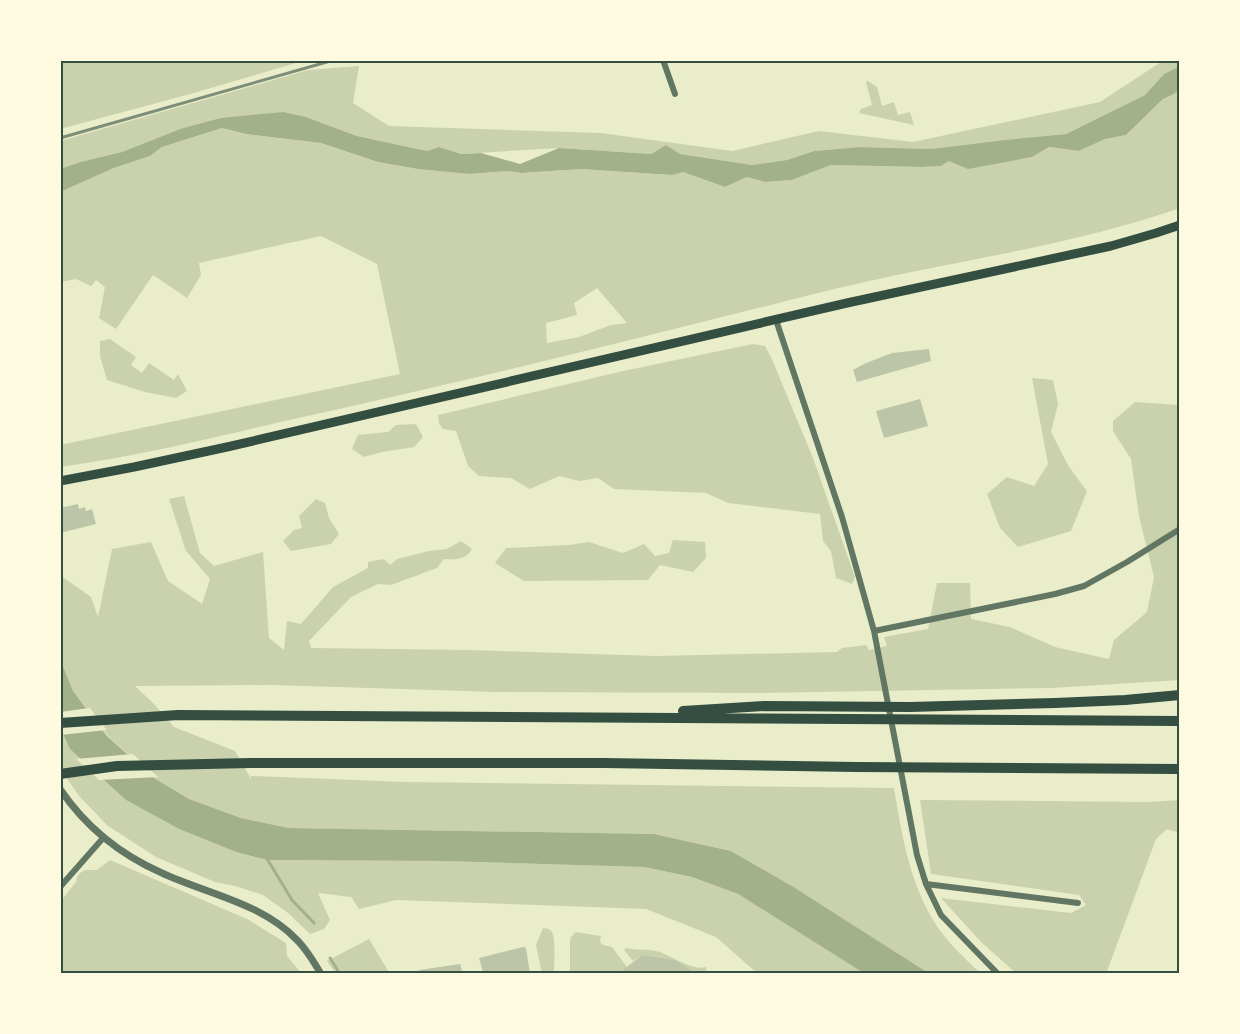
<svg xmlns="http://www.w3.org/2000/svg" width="1240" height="1034" font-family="Helvetica,sans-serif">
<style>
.green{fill:#cad2ad;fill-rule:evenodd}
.water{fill:#a3b18a}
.pier{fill:#e9edc9}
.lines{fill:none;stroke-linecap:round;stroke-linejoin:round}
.stream{stroke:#a3b18a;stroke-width:3}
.building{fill:#bcc5a7}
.minor{stroke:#617663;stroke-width:6}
.tertiary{stroke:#617663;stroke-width:7}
.primary{stroke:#344e41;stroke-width:9}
.motorway{stroke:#344e41;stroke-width:10}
.rail{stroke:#7c8e77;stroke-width:3}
.neatline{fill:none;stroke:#344e41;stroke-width:2}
</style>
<rect width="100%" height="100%" fill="#e9edc9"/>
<path class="green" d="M60,60H306L194,93L60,129Z
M1164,60H1180V66L1164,74L1145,95L1066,134L1004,140L931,149L860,147L814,151L787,160L752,165L679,154L666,145L651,154L559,148L461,154L439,147L427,151L357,136L306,117L180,129L122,152L80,162L60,169V141L308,70L359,66L353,103L389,126L601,133L732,151L819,131L913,142L1100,102Z
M868,81L877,87L882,106L894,102L898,115L910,112L914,125L859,113L861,109L872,105L866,82Z
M1180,88V208C1062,249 936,263 814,294C644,337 475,379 303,417C223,435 142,456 60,467V445L400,374L377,264L321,236L199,263L201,275L187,298L153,275L116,329L99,318L105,287L96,280L91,286L76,279L60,282V192L114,168L150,156L162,147L222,128L246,134L321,143L378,162L418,169L469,174L508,171L521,173L581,169L672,175L683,172L725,187L747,177L765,182L792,180L831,165L922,167L941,166L949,161L1032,157L1049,147L1079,151L1105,139L1126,135L1163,99L1174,94ZM597,288L627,323L611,325L579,337L547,343L546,323L577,315L574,303Z
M110,339L136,357L131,365L142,373L149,363L174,380L178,374L187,391L176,398L145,392L107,380L100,356V341Z
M753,344L765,346L771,357L813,458L855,577L852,584L836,578L831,551L823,541L820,514L728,503L706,493L614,489L598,478L579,481L559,476L530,489L511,478L479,476L468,466L456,431L443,429L439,424L438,415L623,371Z
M1032,378L1053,380L1058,404L1051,432L1069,467L1087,491L1071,531L1018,547L1000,528L987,494L1007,477L1034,486L1048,464Z
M1135,402L1178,405L1180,402V447L1177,450L1180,453V680L1052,688L761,693L496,692L273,685L135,686L154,704L174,727L235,751L251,779V776L406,782L894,788C902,837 911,892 942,933C953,948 968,961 981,974H930L792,886L731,851L654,834L289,828L241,818L189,799L154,778L108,736L73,691L60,659V575L91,597L98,617L112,549L151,542L168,581L202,604L210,579L186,551L169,499L184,496L200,553L214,566L263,552L269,638L284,650L287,621L301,624L333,587L368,568V562L384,559L390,565L397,559L429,551L447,549L461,541L472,549C466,560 455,560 444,559L437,568L391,585L378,584L351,597L309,641L311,648L468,650L656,656L837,652L842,648L866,645L869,650L887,646L884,637L928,629L937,583H970L971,619L1010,627L1055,647L1109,659L1114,640L1147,612L1154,577L1139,516L1131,459L1113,431V421Z
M416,424L423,437L414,447L382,452L364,457L352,449L358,435L388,432L396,425Z
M316,499L325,503L329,518L339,534L331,544L291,551L283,541L294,530L302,528L299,516Z
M673,540L705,542L706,558L693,572L660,565L648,580L524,581L495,563L506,548L569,545L589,542L623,553L644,544L655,556L669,553Z
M60,727L126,800L179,829L236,852L267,860L441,861L644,867L692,877L738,894L865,974H758L716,937L646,909L396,900L359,909L351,897L318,893L330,920L324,929L310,934L288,913L263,895L235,886L215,882L156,857L108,826L80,797L60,769Z
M920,800L1147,802L1180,800V833L1167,829L1156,839L1106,974H1017L981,942L941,898L1071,913L1086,905L1079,895L931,874Z
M110,860L247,919L286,943L287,956L302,974H60V902L76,882L77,877L80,873L85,870H97Z
M543,928C548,929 549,928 552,932C556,940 554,964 554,974H542L536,945Z
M576,932L601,936L600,942L603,945L612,947L627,967L620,972L570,974V941L571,937Z
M369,939L390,974H336L327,961Z
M626,948C639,951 646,948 660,952C673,957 693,971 706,967L707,974H697L676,960L642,955L633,961L624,950Z"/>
<path class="water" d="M1180,66V88L1174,94L1163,99L1126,135L1105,139L1079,151L1049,147L1032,157L968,169L949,161L941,166L922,167L831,165L792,180L765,182L747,177L725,187L683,172L672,175L581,169L521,173L508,171L469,174L418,169L378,162L321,143L246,134L222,128L162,147L150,156L114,168L60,192V169L80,162L122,152L180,129L221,118L283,112L306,117L357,136L427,151L439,147L461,154L481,153L520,164L559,148L651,154L666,145L680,154L752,165L787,160L814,151L860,147L931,149L1004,140L1066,134L1145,95L1164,74Z
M60,659L73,691L107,736L154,778L189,799L241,818L289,828L654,834L731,851L792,886L930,974H865L738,894L692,877L644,867L441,861L267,860L236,852L179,829L126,800L70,749L60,727Z"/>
<path class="pier" d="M90,708L107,730L60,735V712Z
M133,754L158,777L99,780L76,759Z"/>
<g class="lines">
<path class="stream" d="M266,857L292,900L314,923
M330,958L340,974"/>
</g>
<path class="building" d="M929,349L931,361L857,382L853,370L864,364L892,353Z
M920,399L928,426L884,438L876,411Z
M78,504L79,509L85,507L86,511L92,509L96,524L60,533V508Z
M523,947L526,948L530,974H478L483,972L479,958Z
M642,955L676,960L697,974H618Z
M460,964L463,974H419V970Z"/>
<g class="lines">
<path class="minor" d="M663,60L675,94
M776,320L842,517L874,631L917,855L926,884L941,915L998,974
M874,631L1055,594L1084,586L1127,562L1180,529
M926,884L1078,903
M60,887L104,837"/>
<path class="tertiary" d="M60,789C85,826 121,855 162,873C207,894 262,903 297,940C307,950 314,962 321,974"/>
<path class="primary" d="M60,481L134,467L227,447L847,303L1111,246L1156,233L1180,225"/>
<path class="motorway" d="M683,711L764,706L910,707L1055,703L1125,700L1180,695
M60,723L178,715L1180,721
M60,774L117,766L250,763H604L856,767L1180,769"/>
<path class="rail" d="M60,138L334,60"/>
</g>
<rect width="1240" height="1034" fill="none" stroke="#fefae0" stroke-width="123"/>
<rect x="62" y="62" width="1116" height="910" class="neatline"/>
</svg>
